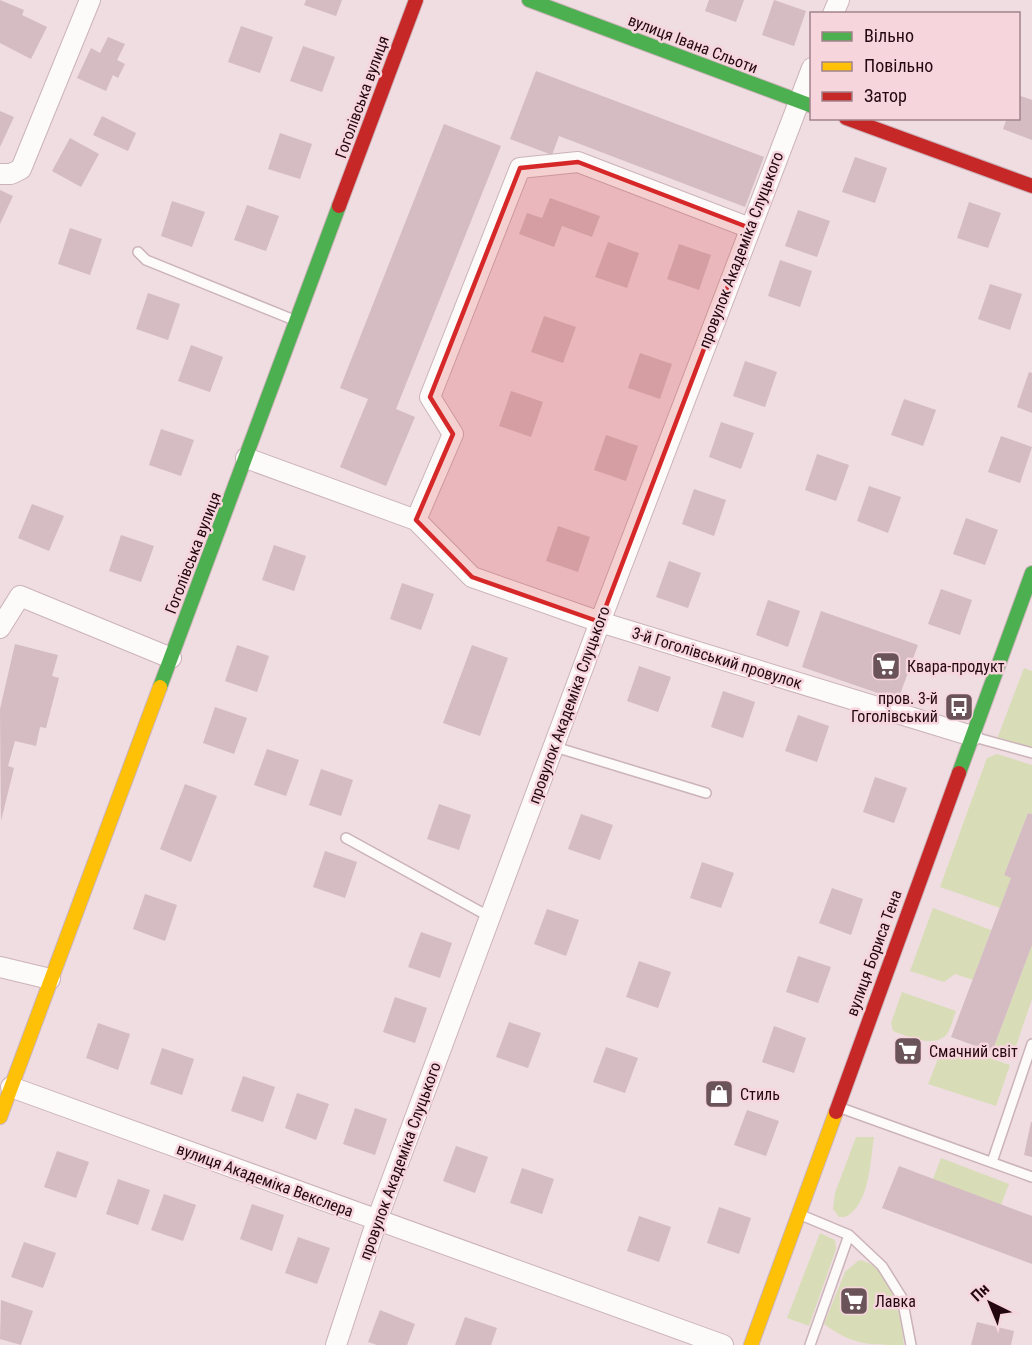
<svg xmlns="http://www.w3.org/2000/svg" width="1032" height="1345" font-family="'Roboto Condensed',sans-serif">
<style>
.green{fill:#d8ddb7}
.building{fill:#d4bcc2}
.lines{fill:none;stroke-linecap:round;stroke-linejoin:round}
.lane-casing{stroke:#cbb3b9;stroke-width:12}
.street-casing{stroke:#cbb3b9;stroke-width:22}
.fast-casing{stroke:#cbb3b9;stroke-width:16}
.slow-casing{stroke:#cbb3b9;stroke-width:16}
.jam-casing{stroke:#cbb3b9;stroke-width:16}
.lane{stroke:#fdfafa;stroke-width:9}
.street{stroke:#fdfafa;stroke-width:20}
.fast{stroke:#4caf50;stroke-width:14}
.slow{stroke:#ffc107;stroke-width:14}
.jam{stroke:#c62828;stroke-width:14}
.marked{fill:#d62828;fill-opacity:0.2;stroke:#d62828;stroke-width:4.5;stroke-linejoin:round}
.labels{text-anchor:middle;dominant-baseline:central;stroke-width:5;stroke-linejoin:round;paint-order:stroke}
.street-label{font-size:16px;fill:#240811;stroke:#f7d5dd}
.poi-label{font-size:16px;fill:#240811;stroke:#f7d5dd;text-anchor:start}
</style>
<rect width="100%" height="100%" fill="#efdde1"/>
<path class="green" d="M1024,668L1032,671V749L997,739Z
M997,754L1032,765V814L1028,813L1004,875L1011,878L1000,908L940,887L987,758Z
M933,908L991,930L973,980L955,974L944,982L910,971Z
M1032,945V999L1013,1055L992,1052Z
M902,992L956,1011C953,1018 950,1033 944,1037C931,1047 906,1036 893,1031L891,1023Z
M960,1048L1010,1065L996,1106L928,1084L942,1049Z
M856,1137H874C870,1161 870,1205 845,1217H839L833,1209L835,1193Z
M941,1158L1009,1184L1001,1205L933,1179Z
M820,1233L835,1240L836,1249L809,1326L787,1318Z
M859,1260C891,1264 902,1320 904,1345C868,1345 853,1345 824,1324L845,1272Z"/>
<path class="building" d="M0,0L24,10L22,15L47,27L31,59L0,43Z
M306,0H342L336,16L304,5Z
M709,0H744L736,22L705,11Z
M774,0L806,11L794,46L762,35Z
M241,26L273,37L260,73L228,62Z
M108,37L125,44L117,60L125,64L118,78L113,75L106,91L77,78L91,48L100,53Z
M303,46L335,57L322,92L290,81Z
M536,71L764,157L745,207L559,136L552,155L510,139Z
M1018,95L1032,100V140L1003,129L1007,118H1018Z
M0,111L14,117L0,147Z
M102,116L136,133L128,151L93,135Z
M444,124L501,146L396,409L415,417L386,486L340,467L368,399L340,388Z
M280,133L312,144L300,179L268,169Z
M70,138L99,154L81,187L52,171Z
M855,157L887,168L875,203L842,192Z
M0,190L13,196L0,224Z
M550,198L600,216L592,237L562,226L554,247L519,234L527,213L542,218Z
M172,201L205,212L192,247L161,236Z
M969,202L1001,213L988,248L957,238Z
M247,205L279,216L266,251L234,240Z
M798,210L830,221L817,257L785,246Z
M70,228L102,239L90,275L58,264Z
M608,242L639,253L627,288L595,277Z
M679,244L711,255L699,290L667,279Z
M780,260L812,271L800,307L768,296Z
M990,284L1022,294L1010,330L978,319Z
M148,293L180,304L168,340L136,329Z
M544,316L576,327L563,363L531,352Z
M191,345L223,357L210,392L178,381Z
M640,353L672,364L660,399L628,388Z
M745,361L777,372L765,407L733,396Z
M1029,372L1032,373V413L1017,407Z
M511,391L543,402L531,437L499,426Z
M904,399L936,410L923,446L891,435Z
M721,422L754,433L741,469L709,457Z
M161,429L194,440L181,476L149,465Z
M606,435L638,446L626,481L594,470Z
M1001,436L1032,447L1020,483L988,472Z
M817,454L849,465L836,501L805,490Z
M869,486L901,497L888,533L857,521Z
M694,489L726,500L714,536L682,524Z
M32,504L64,516L49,551L18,538Z
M966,518L998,530L985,565L953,554Z
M558,526L590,537L578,572L546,561Z
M121,535L154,546L141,582L109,571Z
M274,545L306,556L294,591L262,580Z
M669,561L701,573L688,608L656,597Z
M402,583L434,594L421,630L390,619Z
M941,589L972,600L960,635L928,624Z
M768,600L800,611L788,647L756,635Z
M821,611L918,645L898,700L802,667Z
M15,644L58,655L52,676L59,678L46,728L40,727L36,746L15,741L8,766L14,768L1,821L0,709Z
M237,645L269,656L257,692L225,681Z
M472,645L508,658L480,736L443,723Z
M639,666L671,677L658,712L627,701Z
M723,691L755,702L743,738L711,727Z
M215,707L247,718L234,754L203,743Z
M798,715L829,726L817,762L785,751Z
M267,749L299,760L286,796L254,785Z
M321,769L353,780L341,816L309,805Z
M875,777L907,788L894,823L863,812Z
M185,784L217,796L191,862L160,849Z
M439,804L471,815L459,850L427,839Z
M1028,813L1032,814V945L992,1052L951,1037L1011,878L1004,875Z
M581,814L613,825L600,860L568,849Z
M325,851L357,862L345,898L313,887Z
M702,862L734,873L721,908L690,898Z
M832,888L863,899L851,935L819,923Z
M145,894L177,905L165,941L133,929Z
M547,909L579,920L566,956L534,944Z
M421,932L452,943L440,978L408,967Z
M798,956L831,967L818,1003L786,992Z
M639,961L671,972L658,1008L626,997Z
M395,997L427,1008L415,1043L383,1032Z
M509,1022L541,1033L528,1068L496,1057Z
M98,1023L130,1034L118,1070L86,1058Z
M774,1026L806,1038L794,1073L762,1062Z
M606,1047L638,1058L625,1093L593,1082Z
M162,1048L194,1059L182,1095L150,1084Z
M243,1076L275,1087L263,1122L231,1111Z
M297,1093L329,1104L316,1140L285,1128Z
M355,1108L387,1119L375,1155L343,1144Z
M747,1110L779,1121L766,1156L734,1145Z
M1031,1122H1032V1157L1024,1155Z
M456,1146L488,1157L475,1193L443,1181Z
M57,1151L89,1162L76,1198L44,1187Z
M899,1166L1032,1216V1264L882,1208Z
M522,1168L554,1179L542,1214L510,1203Z
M118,1179L150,1190L138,1225L106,1214Z
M164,1194L196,1205L183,1241L151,1230Z
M252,1204L284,1215L272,1251L240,1239Z
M719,1207L751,1218L739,1254L707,1243Z
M639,1216L671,1227L659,1262L627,1251Z
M298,1237L330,1248L317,1284L285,1273Z
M24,1242L56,1253L43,1288L11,1277Z
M1,1300L33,1311L21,1345L0,1339Z
M380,1310L415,1324L407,1345H377L368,1342Z
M465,1317L497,1328L491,1345H455Z
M977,1322L1014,1331L1011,1345H971Z"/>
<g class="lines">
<g class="lane-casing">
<path id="lane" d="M138,252L146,260L294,320
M974,737L1032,753
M555,747L706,793
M346,838L490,917
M841,1108L1032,1177
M992,1162L1032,1044
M801,1215L849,1235L882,1266L902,1298L911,1345
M810,1345L849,1235"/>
</g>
<g class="street-casing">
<path id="street" d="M833,14L839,0
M0,174H11L21,169L90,0
M246,458L416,520L472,577L600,622L972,736
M416,520L453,434L430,397L520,168L578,162L750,228
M0,628L20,596L171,658
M0,967L50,979
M11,1087L723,1345
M336,1345L377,1220L600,622L812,68"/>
</g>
<g class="fast-casing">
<path id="fast" d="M529,0L812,106
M160,687L339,206
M959,773L1032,573"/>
</g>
<g class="slow-casing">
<path id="slow" d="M0,1117L160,687
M751,1345L836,1112"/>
</g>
<g class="jam-casing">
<path id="jam" d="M846,118L1032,186
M339,206L416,0
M836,1112L959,773"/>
</g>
<use href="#lane" class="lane"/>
<use href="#street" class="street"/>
<use href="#fast" class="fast"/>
<use href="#slow" class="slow"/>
<use href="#jam" class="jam"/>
</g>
<path class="marked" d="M578,162L750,228L600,622L472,577L416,520L453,434L430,397L520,168Z"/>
<defs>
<g id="supermarket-square" transform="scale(1.5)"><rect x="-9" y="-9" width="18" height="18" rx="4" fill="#6b535a" stroke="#f7d5dd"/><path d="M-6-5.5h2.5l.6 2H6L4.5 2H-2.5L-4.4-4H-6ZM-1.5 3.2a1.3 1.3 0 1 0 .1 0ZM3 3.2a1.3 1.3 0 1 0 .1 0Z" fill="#fff"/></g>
<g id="bus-square" transform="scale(1.5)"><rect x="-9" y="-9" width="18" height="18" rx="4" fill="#6b535a" stroke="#f7d5dd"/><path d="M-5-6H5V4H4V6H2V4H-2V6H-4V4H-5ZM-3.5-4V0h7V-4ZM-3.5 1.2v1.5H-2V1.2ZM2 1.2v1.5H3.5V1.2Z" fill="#fff"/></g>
<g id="shop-square" transform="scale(1.5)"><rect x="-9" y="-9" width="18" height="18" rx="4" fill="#6b535a" stroke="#f7d5dd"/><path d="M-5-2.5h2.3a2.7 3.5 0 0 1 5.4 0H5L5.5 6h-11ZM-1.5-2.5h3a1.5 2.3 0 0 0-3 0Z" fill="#fff"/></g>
</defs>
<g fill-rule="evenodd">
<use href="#supermarket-square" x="886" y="666"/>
<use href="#bus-square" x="959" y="707"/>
<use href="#supermarket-square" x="908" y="1051"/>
<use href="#shop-square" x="719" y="1094"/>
<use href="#supermarket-square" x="854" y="1301"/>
</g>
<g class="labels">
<g class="street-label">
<text transform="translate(693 44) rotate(21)">вулиця Івана Сльоти</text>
<text transform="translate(362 97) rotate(-70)">Гоголівська вулиця</text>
<text transform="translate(741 250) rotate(-69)">провулок Академіка Слуцького</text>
<text transform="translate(193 553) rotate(-69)">Гоголівська вулиця</text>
<text transform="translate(717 658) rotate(17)">3-й Гоголівський провулок</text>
<text transform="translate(569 705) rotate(-70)">провулок Академіка Слуцького</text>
<text transform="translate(874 953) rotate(-70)">вулиця Бориса Тена</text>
<text transform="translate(400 1161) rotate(-70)">провулок Академіка Слуцького</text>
<text transform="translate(265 1180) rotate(20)">вулиця Академіка Векслера</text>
</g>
<g class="poi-label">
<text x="907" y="666">Квара-продукт</text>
<text x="938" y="698" text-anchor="end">пров. 3-й<tspan x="938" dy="18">Гоголівський</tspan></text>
<text x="929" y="1051">Смачний світ</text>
<text x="740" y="1094">Стиль</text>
<text x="875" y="1301">Лавка</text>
</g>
</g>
<rect x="810" y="12" width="210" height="108" fill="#f7d5dd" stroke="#a3838b" stroke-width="1.5"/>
<rect x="822" y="32" width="30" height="9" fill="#4caf50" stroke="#a3838b" stroke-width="1.5"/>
<text x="864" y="42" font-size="18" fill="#240811">Вільно</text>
<rect x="822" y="62" width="30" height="9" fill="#ffc107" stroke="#a3838b" stroke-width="1.5"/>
<text x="864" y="72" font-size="18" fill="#240811">Повільно</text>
<rect x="822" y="92" width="30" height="9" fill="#c62828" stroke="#a3838b" stroke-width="1.5"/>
<text x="864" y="102" font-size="18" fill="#240811">Затор</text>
<g transform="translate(990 1303) rotate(317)" stroke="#f7d5dd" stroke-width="4.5" paint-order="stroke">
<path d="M0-4.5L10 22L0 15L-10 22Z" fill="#240811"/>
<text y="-9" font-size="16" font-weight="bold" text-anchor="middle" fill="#240811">Пн</text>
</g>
</svg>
